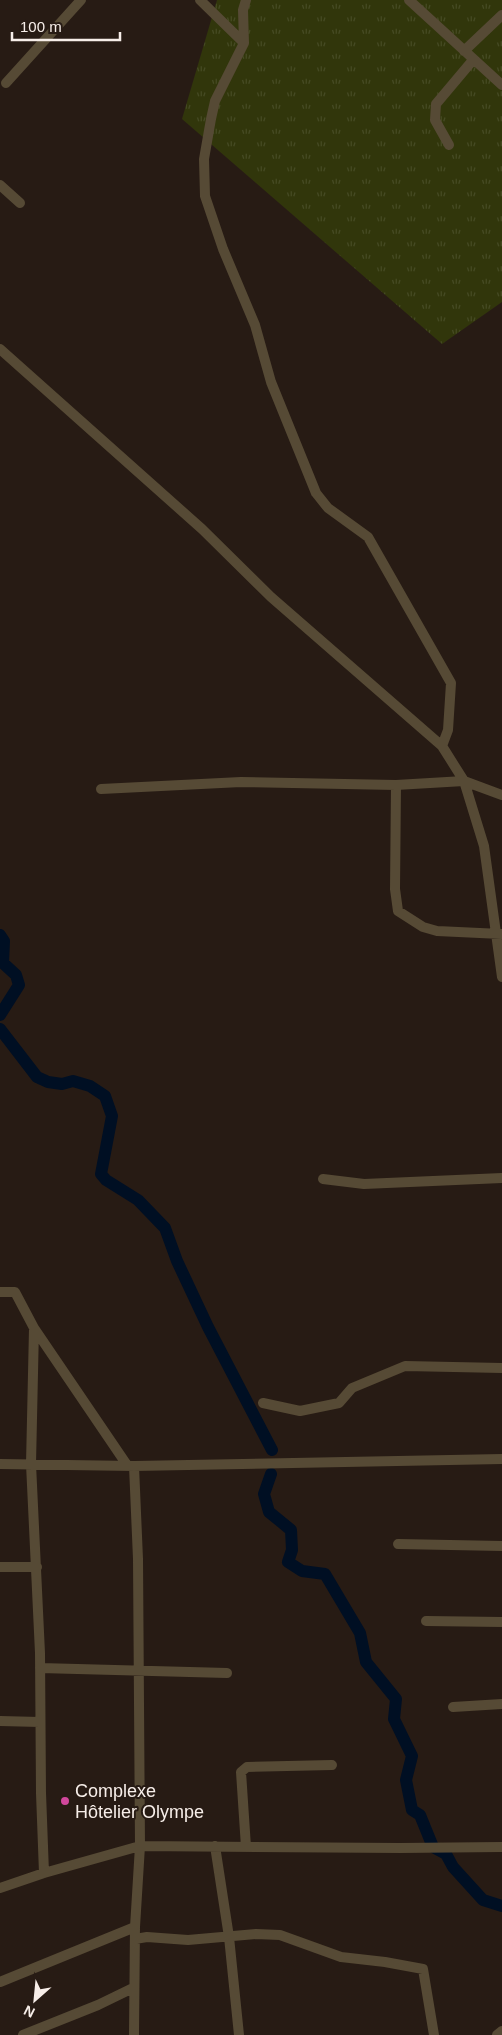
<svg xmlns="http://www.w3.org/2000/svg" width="502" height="2035" font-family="Arial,sans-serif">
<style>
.grass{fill:url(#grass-tufts)}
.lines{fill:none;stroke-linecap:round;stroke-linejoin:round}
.river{stroke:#000f23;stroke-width:12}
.minor{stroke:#564a35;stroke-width:10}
.hotel-dot{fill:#d1479c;stroke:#271b14;stroke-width:2}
.labels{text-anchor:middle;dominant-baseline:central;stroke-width:4;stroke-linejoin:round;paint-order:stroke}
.poi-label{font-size:18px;fill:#f7eee9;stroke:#271b14;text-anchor:start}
</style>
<defs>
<pattern id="grass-tufts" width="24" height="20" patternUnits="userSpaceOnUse" patternTransform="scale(1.25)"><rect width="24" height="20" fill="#31360b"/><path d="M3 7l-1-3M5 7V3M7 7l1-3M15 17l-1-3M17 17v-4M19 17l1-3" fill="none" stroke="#454a23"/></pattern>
</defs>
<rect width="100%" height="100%" fill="#271b14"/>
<path class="grass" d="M217,0H502V302L442,344L182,119Z"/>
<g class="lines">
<path class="river" d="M0,935L4,941L3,963L16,975L19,985L0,1015
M0,1029L37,1077L48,1082L62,1084L73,1081L90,1086L105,1096L112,1116L101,1174L106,1180L138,1200L165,1228L177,1261L208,1327L272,1450
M271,1474L264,1494L269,1512L291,1530L292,1550L288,1562L302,1571L325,1574L360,1633L366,1662L396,1699L394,1719L412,1756L406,1780L412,1810L420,1815L433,1847L446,1854L453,1867L483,1900L502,1906"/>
<path class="minor" d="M200,0L244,43
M246,0L243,10L244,43L215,101L211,119L204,159L205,196L223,249L255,325L271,382L316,493L328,508L368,537L451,683L448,730L442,746
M409,0L502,85
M464,51L502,15
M6,83L81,0
M449,145L435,120L436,104L473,60
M0,185L20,203
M0,349L202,529L271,597L442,746L464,781L484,846L502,977
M396,785L395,889L398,911L423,927L437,931L501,934
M101,789L241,782L396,785L464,781L502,795
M323,1179L364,1184L502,1178
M0,1292H15L34,1328L127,1465
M34,1328L31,1464L40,1653L41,1793L44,1873
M263,1403L300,1411L339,1403L352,1388L405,1366L502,1368
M0,1464L134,1466L502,1459
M398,1544L502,1546
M0,1567H37
M426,1621L502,1622
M40,1668L227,1673
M453,1707L502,1704
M0,1721L40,1722
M215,1846L229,1937L239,2035
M246,1847L241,1772L247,1767L332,1765
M0,1888L44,1873L140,1846L400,1848L502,1847
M135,1939L147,1937L188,1940L256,1934L280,1935L341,1957L385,1962L423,1969L434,2035
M0,1982L135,1927
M23,2035L98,2005L133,1988
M134,2035L135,1927L140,1846L138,1559L134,1466
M497,2035L502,2031"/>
</g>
<circle class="hotel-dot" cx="65" cy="1801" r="5"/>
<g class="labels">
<g class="poi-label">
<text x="75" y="1791">Complexe<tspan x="75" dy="21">Hôtelier Olympe</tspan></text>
</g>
</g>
<g transform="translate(35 2000) rotate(207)" stroke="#271b14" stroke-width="4" paint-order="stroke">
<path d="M0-4L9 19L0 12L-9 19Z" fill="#f7eee9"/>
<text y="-8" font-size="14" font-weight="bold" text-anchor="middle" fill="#f7eee9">N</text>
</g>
<path d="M12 32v8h108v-8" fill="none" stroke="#f7eee9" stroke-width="2.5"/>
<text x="20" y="32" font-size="15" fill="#f7eee9" stroke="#271b14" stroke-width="4" paint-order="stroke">100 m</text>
</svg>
